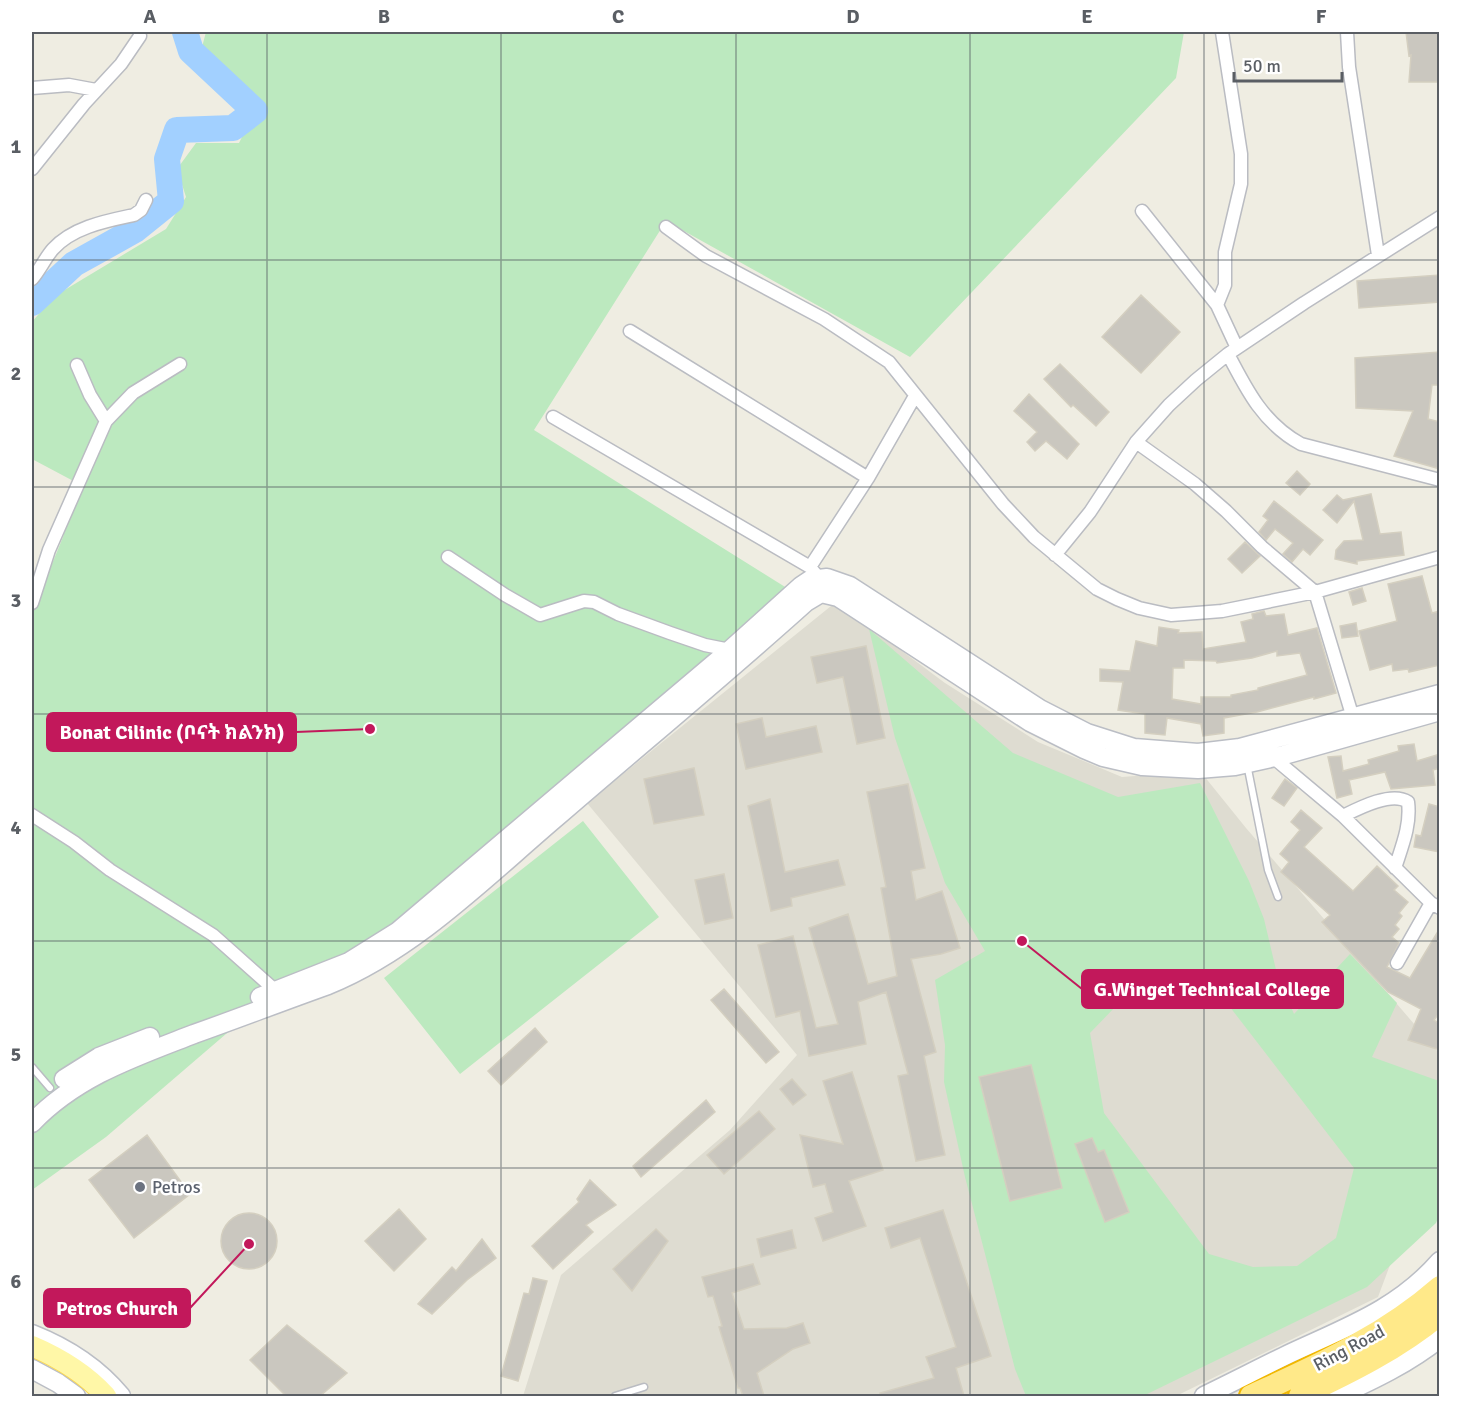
<svg xmlns="http://www.w3.org/2000/svg" width="1471" height="1428" font-family="Signika,'Noto Sans Ethiopic',sans-serif">
<style>
.education{fill:#dedcd1}
.green{fill:#bce9bf;fill-rule:evenodd}
.lines{fill:none;stroke-linecap:round;stroke-linejoin:round}
.river{stroke:#a2d0ff;stroke-width:26}
.building{fill:#cac7bf;stroke:#d4cfc0;stroke-width:1.5;fill-rule:evenodd}
.lane-casing{stroke:#babcc2;stroke-width:9}
.street-casing{stroke:#babcc2;stroke-width:15}
.secondary-casing{stroke:#bbbec5;stroke-width:21}
.primary-casing{stroke:#fdd84d;stroke-width:22}
.highway-casing{stroke:#f1b700;stroke-width:26}
.lane{stroke:#fff;stroke-width:6}
.street{stroke:#fff;stroke-width:12}
.secondary{stroke:#fff;stroke-width:18}
.primary{stroke:#fff7a7;stroke-width:20}
.highway{stroke:#ffe989;stroke-width:22}
.grid{fill:none;stroke:#5a5e64;stroke-width:1.5;stroke-opacity:0.55}
.worship-dot{fill:#6b7280;stroke:#fff;stroke-width:2}
.labels{text-anchor:middle;dominant-baseline:central;stroke-width:5;stroke-linejoin:round;paint-order:stroke}
.worship-label{font-size:18px;fill:#5b616d;stroke:#fff;text-anchor:start}
.street-label{font-size:18px;fill:#5a5e64;stroke:#fff}
.leader{fill:none;stroke:#c2185b;stroke-width:2}
.callout-dot{fill:#c2185b;stroke:#fff;stroke-width:2}
.callout{fill:#c2185b;stroke:#c2185b;stroke-width:2}
.callout-label{font-size:20px;text-anchor:middle;font-weight:bold;fill:#fff}
.neatline{fill:none;stroke:#5a5e64;stroke-width:2}
.grid-label{font-size:20px;text-anchor:middle;font-weight:bold;fill:#5a5e64}
</style>
<rect width="100%" height="100%" fill="#efede2"/>
<path class="education" d="M836,602L945,683L1038,742L1122,777L1200,771L1246,828L1439,1053V1134L1378,1297L1176,1396H523L561,1275L730,1130L797,1055L587,803Z"/>
<path class="green" d="M206,32H1184L1176,78L910,357L666,221L534,430L790,590L357,961L276,991L106,1137L32,1190V613L63,537L79,484L32,459V322L53,297L166,229L186,197L177,169L196,143H239L259,103L202,47Z
M869,629L1013,753L1118,797L1200,783L1249,881L1264,919L1277,974L1294,1014L1350,954L1397,1003L1372,1057L1439,1081V1216L1436,1223L1367,1287L1143,1396H1026L1015,1369L965,1177L944,1082L945,1045L935,980L985,951L945,883L895,738ZM1203,972L1354,1168L1336,1238L1297,1266L1253,1267L1209,1254L1104,1113L1090,1033L1145,976Z
M583,821L659,917L460,1074L384,978Z"/>
<g class="lines">
<path class="river" d="M32,303L74,264L135,230L171,201L167,159L177,130L233,128L255,111L191,51L185,32"/>
</g>
<path class="building" d="M1406,32H1440V82H1409L1411,55L1409,56Z
M1440,275V302L1359,308L1357,281Z
M1141,295L1180,332L1141,373L1102,337Z
M1440,352V385H1432L1428,419L1440,422V469L1394,456L1413,411L1356,408L1355,358Z
M1060,364L1109,412L1096,426L1073,405L1071,407L1044,379Z
M1029,394L1079,444L1067,459L1046,441L1035,451L1027,442L1037,432L1014,411Z
M1297,471L1310,484L1300,495L1286,483Z
M1371,494L1380,534L1401,532L1404,555L1357,561V564L1335,559L1336,550L1344,541L1363,540L1354,501L1337,523L1323,510L1337,495L1343,500Z
M1274,501L1323,540L1310,555L1303,549L1292,562L1283,554L1293,543L1275,529L1266,540L1259,532L1268,520L1263,516Z
M1245,542L1260,556L1242,573L1228,559Z
M1422,576L1432,613L1440,611V665L1409,672L1408,669L1393,671L1392,664L1370,670L1359,631L1397,621L1388,584Z
M1362,588L1366,601L1353,605L1349,592Z
M1264,611L1266,616L1284,614L1288,635L1317,628L1336,693L1314,699V697L1257,712L1224,718V733L1203,736L1201,724L1167,718L1165,735L1145,733V714L1118,710L1123,682L1100,681V669L1130,671L1136,641L1157,646L1159,627L1179,630L1178,633L1202,632L1203,649L1246,642L1241,622L1253,619L1252,614ZM1277,651V656L1300,653L1307,675L1258,688V690L1231,695V697H1201V704L1172,699L1173,668H1184V660L1216,661L1217,663L1252,658Z
M1356,623L1358,636L1342,638L1340,626Z
M866,646L885,738L857,744L843,677L817,683L811,657Z
M762,718L766,737L816,726L822,752L746,769L736,724Z
M1414,744L1417,761L1440,754V768L1433,770L1435,785L1391,789L1385,772L1349,780L1352,794L1337,798L1328,757L1341,756L1343,771L1369,764L1368,760L1399,751L1398,746Z
M694,768L704,815L654,824L644,779Z
M1285,779L1297,788L1284,806L1272,798Z
M908,784L925,868L911,871L916,900L942,891L960,948L941,954L911,959L936,1052L924,1056L945,1155L916,1161L898,1076L908,1074L886,992L858,1002L866,1044L809,1056L800,1011L776,1017L758,945L793,936L816,1028L838,1024L809,928L848,914L868,984L897,976L881,888L886,887L867,792Z
M770,799L785,872L838,860L845,885L791,898L792,906L771,911L748,806Z
M1429,804L1440,807V852L1414,847L1416,835L1421,836Z
M1301,810L1322,828L1304,847L1353,891L1377,866L1398,886L1394,890L1408,902L1399,913L1402,916L1395,925L1399,929L1392,937L1399,943L1387,967L1410,978L1440,928V1012L1434,1020L1440,1024V1050L1408,1040L1421,1009L1388,992L1322,922L1330,915L1281,872L1289,862L1280,854L1300,830L1291,822Z
M724,874L733,918L705,924L695,880Z
M724,989L779,1052L766,1063L711,1000Z
M535,1028L547,1042L501,1085L488,1071Z
M1031,1065L1062,1188L1010,1201L979,1077Z
M852,1072L883,1170L849,1181L866,1226L823,1241L815,1218L833,1212L825,1184L813,1187L800,1135L843,1144L823,1081Z
M792,1079L806,1095L793,1105L780,1089Z
M706,1100L715,1112L641,1177L633,1166Z
M759,1111L775,1129L724,1174L707,1155Z
M147,1135L190,1194L134,1238L89,1180Z
M1092,1138L1098,1152L1104,1150L1129,1212L1105,1222L1075,1144Z
M590,1180L616,1205L586,1225L593,1232L553,1269L532,1246L579,1202L577,1199Z
M399,1209L426,1239L394,1271L365,1241Z
M943,1210L991,1356L956,1368L964,1396H880V1393L934,1378L926,1357L956,1347L920,1238L891,1248L885,1228Z
M221 1241a28 28 0 1 1 56 0a28 28 0 1 1-56 0Z
M656,1229L668,1241L632,1291L613,1269Z
M792,1230L796,1248L761,1257L757,1239Z
M482,1239L496,1258L467,1280L432,1314L418,1304L452,1267L456,1271Z
M753,1264L760,1284L732,1293L744,1329L787,1328L803,1323L810,1343L793,1349L757,1373L764,1396H743L740,1388H738L719,1327L722,1326L713,1296L708,1297L702,1277Z
M533,1278L547,1281L518,1381L501,1376L524,1293L529,1294Z
M287,1325L347,1373L320,1396H286L250,1360Z"/>
<g class="lines">
<g class="lane-casing">
<path id="lane" d="M1247,764L1268,870L1278,897
M32,1067L50,1088
M615,1396L644,1387"/>
</g>
<g class="street-casing">
<path id="street" d="M1347,32L1349,67L1378,255
M32,88L69,85L96,90
M32,169L84,104L121,64L140,36
M1142,211L1217,305L1237,348
M666,227L706,256L824,319L889,362L1003,504L1034,537L1097,589L1117,599L1139,608L1171,615L1222,611L1315,592L1440,557
M32,279C40,270 45,258 53,249C73,227 106,221 134,215L141,210L146,200
M1217,305L1225,285V252L1241,184V154L1222,32
M630,331L868,478
M1228,354C1247,391 1264,424 1301,444L1440,480
M77,365L90,395L106,421
M553,417L810,567L819,578
M1136,442L1195,484L1226,511L1262,547L1315,592L1353,718
M1055,555L1090,512L1136,442L1169,405L1196,380L1228,354L1304,303L1440,217
M448,557L505,595L540,615L584,601L594,602L618,614L670,633L705,645L730,650
M810,567L868,478L915,396
M32,603L49,550L106,421L133,393L180,364
M1269,754L1343,816L1431,903L1440,908
M32,815L74,842L110,870L213,935L276,991
M1343,816C1359,808 1392,791 1408,802C1411,825 1402,846 1395,868
M1397,963L1431,903"/>
</g>
<g class="secondary-casing">
<path id="secondary" d="M260,997L349,962L397,932L730,650L801,586L810,580L827,578L850,586L1040,709L1087,733L1134,748L1198,753L1240,748L1440,694
M64,1079L99,1057L150,1037
M32,1123C77,1076 135,1057 194,1034C239,1018 283,1001 328,985C416,949 486,877 558,816C640,745 725,675 806,602L821,593L838,597L1030,722L1084,749L1103,757L1142,766L1198,769L1235,766L1284,755L1440,711
M32,1334C65,1347 98,1368 121,1396
M32,1369L58,1383L76,1396
M1204,1396C1233,1382 1262,1367 1291,1353C1347,1327 1398,1309 1440,1261
M1338,1396C1373,1380 1409,1363 1440,1338"/>
</g>
<g class="primary-casing">
<path id="primary" d="M32,1346C60,1358 85,1373 106,1396"/>
</g>
<g class="highway-casing">
<path id="highway" d="M1251,1396C1318,1365 1383,1337 1440,1287
M1300,1396C1349,1373 1398,1349 1440,1314"/>
</g>
<use href="#lane" class="lane"/>
<use href="#street" class="street"/>
<use href="#secondary" class="secondary"/>
<use href="#primary" class="primary"/>
<use href="#highway" class="highway"/>
</g>
<path class="grid" d="M267,32V1396M501,32V1396M736,32V1396M970,32V1396M1204,32V1396M32,260H1440M32,487H1440M32,714H1440M32,941H1440M32,1168H1440"/>
<circle class="worship-dot" cx="140" cy="1187" r="6"/>
<g class="labels">
<g class="worship-label">
<text x="152" y="1187">Petros</text>
</g>
<g class="street-label">
<text transform="translate(1349 1348) rotate(-28)">Ring Road</text>
</g>
</g>
<path class="leader" d="M370 729L296 732M1022 941L1082 989M249 1244L190 1308"/>
<g class="callout-dot">
<circle cx="370" cy="729" r="6"/>
<circle cx="1022" cy="941" r="6"/>
<circle cx="249" cy="1244" r="6"/>
</g>
<g class="callout">
<rect x="47" y="713" width="249" height="38" rx="6"/>
<rect x="1082" y="970" width="261" height="38" rx="6"/>
<rect x="44" y="1289" width="146" height="38" rx="6"/>
</g>
<g class="callout-label">
<text x="172" y="739">Bonat Cilinic (ቦናት ክልንክ)</text>
<text x="1212" y="996">G.Winget Technical College</text>
<text x="117" y="1315">Petros Church</text>
</g>
<rect width="1471" height="1428" fill="none" stroke="#ffffff" stroke-width="66"/>
<path d="M1234 72v9h108v-9" fill="none" stroke="#5a5e64" stroke-width="3"/>
<text x="1243" y="72" font-size="18" fill="#5a5e64" stroke="#ffffff" stroke-width="4.5" paint-order="stroke">50 m</text>
<rect x="33" y="33" width="1405" height="1362" class="neatline"/>
<g class="grid-label">
<text x="150" y="23">A</text>
<text x="384" y="23">B</text>
<text x="618" y="23">C</text>
<text x="853" y="23">D</text>
<text x="1087" y="23">E</text>
<text x="1321" y="23">F</text>
<text x="16" y="153">1</text>
<text x="16" y="380">2</text>
<text x="16" y="607">3</text>
<text x="16" y="834">4</text>
<text x="16" y="1061">5</text>
<text x="16" y="1288">6</text>
</g>
</svg>
